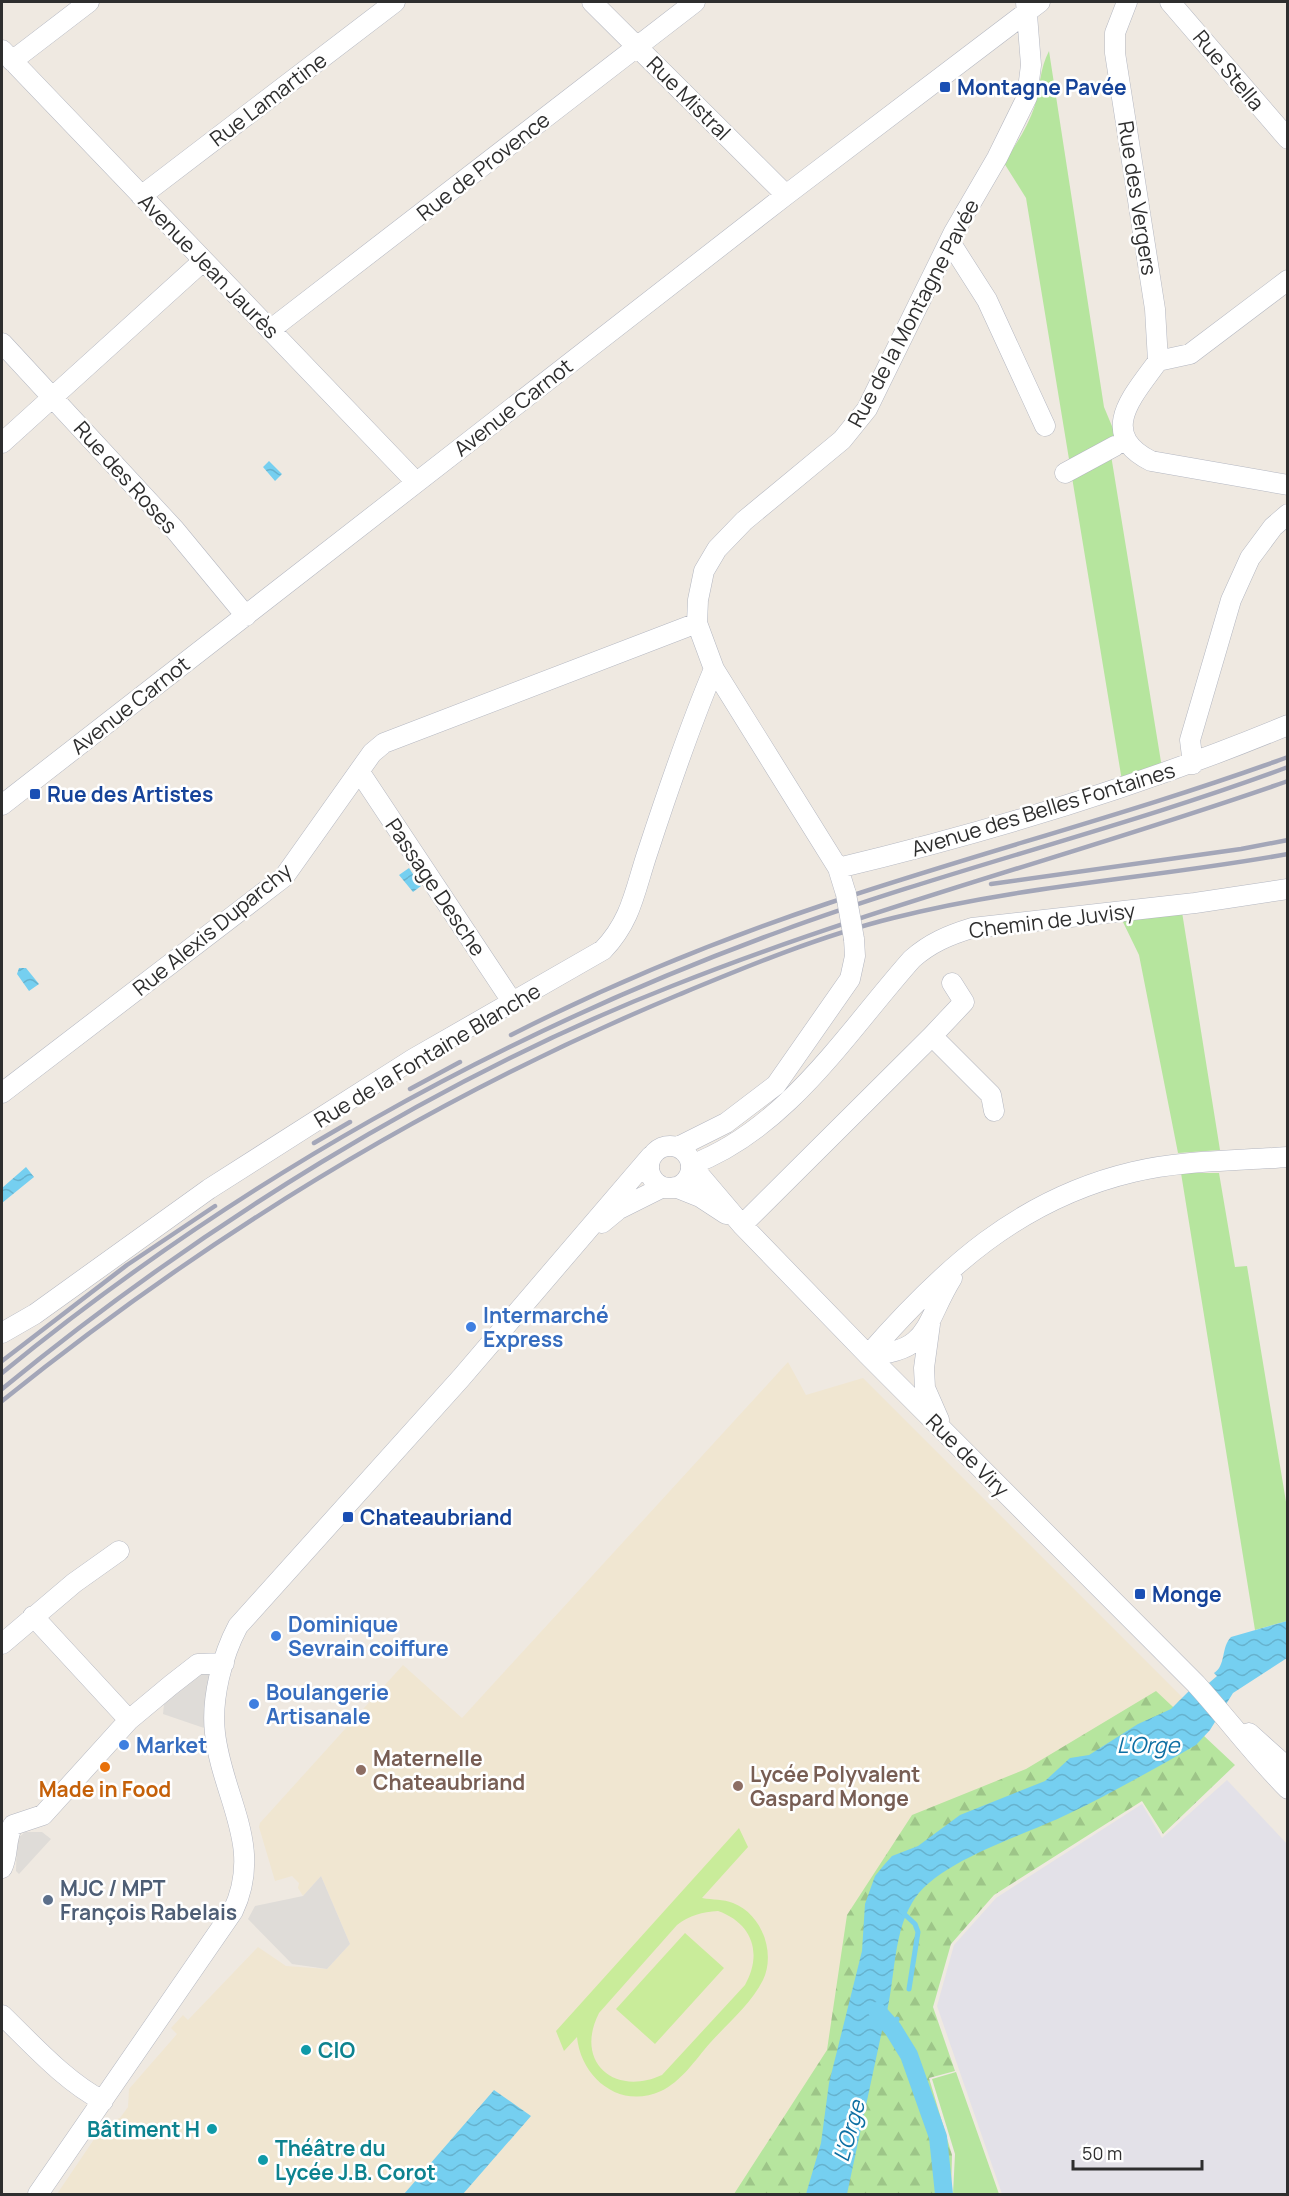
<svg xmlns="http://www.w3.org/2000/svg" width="1289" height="2196" font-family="Manrope,sans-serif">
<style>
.industrial{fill:#e3e1e8}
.education{fill:#f0e6d1}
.grass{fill:#b6e59e}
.forest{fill:url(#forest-firs)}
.pitch{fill:#c9ec9a;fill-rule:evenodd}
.plaza{fill:#dfdcd8}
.water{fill:url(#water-waves)}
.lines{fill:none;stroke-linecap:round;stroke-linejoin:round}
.stream{stroke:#75cff0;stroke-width:5}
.canal{stroke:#75cff0;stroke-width:18}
.minor-casing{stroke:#b4b7c1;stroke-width:21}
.minor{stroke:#fff;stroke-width:20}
.rail{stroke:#a3a6b8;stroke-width:4.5}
.minor-bridge-casing{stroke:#b4b7c1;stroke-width:21;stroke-linecap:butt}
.minor-bridge{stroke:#fff;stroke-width:20}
.transit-dot{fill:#1a4fb4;stroke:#fff;stroke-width:2}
.shop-dot{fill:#3f7fe0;stroke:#fff;stroke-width:2}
.food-dot{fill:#e8710a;stroke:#fff;stroke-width:2}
.education-dot{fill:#8d6e63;stroke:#fff;stroke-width:2}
.service-dot{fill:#5c6f8a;stroke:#fff;stroke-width:2}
.culture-dot{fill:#0f9aa8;stroke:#fff;stroke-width:2}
.labels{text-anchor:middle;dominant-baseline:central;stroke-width:5;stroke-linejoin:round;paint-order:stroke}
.street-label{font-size:21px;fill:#2e2e2e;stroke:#fff}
.transit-label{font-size:21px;font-weight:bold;fill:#164399;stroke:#fff;text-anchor:start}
.shop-label{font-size:21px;font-weight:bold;fill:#366cbe;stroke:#fff;text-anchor:start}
.education-label{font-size:21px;font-weight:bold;fill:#785e54;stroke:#fff;text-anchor:start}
.food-label{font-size:21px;font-weight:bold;fill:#c56008;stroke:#fff}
.service-label{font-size:21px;font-weight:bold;fill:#4e5e75;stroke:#fff;text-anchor:start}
.culture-label{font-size:21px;font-weight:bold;fill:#0d838f;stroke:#fff;text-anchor:start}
.water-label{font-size:22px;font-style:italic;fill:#0d6fa3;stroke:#fff}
</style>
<defs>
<pattern id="forest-firs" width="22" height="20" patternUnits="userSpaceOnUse" patternTransform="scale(1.5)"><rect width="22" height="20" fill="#b6e59e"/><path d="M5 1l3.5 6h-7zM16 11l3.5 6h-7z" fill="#9dc588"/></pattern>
<pattern id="water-waves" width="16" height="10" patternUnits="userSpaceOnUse" patternTransform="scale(1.5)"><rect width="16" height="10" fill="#75cff0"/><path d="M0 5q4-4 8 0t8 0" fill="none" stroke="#66b2ce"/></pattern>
</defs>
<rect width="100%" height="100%" fill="#efe9e1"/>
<path class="industrial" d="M1227,1780L1287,1844V2194H1002L937,2006L954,1945L996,1898L1142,1804L1162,1838Z"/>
<path class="education" d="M788,1362L806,1395L863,1378L1197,1712L920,1862L828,2194H57L105,2123L120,2118L128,2107L129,2089L177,2034L171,2028L183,2015L188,2020L258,1947L286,1966L327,1969L350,1944L321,1876L303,1896L298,1888L299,1883L292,1876L275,1881L259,1827L260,1823L403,1665L462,1718Z"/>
<path class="grass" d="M1049,51L1104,407L1119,443L1110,449L1162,768L1122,781L1026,198L1004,163C1016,144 1028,127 1035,105C1040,87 1040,68 1049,51Z
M1182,912L1220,1150L1178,1153L1139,955L1122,920Z
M1181,1173H1219L1235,1267L1247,1266L1288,1514L1287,1621L1255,1630Z
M956,2072L999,2194H953L955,2154L932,2079Z"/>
<path class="forest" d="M1156,1691L1235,1765L1163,1834L1142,1801L994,1895L951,1944L933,2007L955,2071L929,2078L952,2155L951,2194H734L827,2050L847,1915L912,1815L1026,1769Z"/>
<path class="pitch" d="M739,1828L748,1847L702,1898C713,1900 723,1899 733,1903C762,1914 776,1953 763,1980C751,2004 727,2024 710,2043C696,2059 681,2082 661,2091C620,2110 581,2078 577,2037L564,2051L556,2031ZM718,1911C752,1923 763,1953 745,1985L662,2075C614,2097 574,2062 599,2013L677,1925C690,1915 702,1912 718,1911Z
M685,1933L724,1968L655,2044L616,2009Z"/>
<path class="plaza" d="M201,1666L211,1672L204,1728L163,1714L165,1694Z
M25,1832H42L51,1839L19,1874L16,1871L17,1839Z
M321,1876L350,1944L327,1969L292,1964L248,1919L255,1906L303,1896Z"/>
<path class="water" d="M269,461L282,474L275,481L263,467Z
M409,868L421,886L413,892L399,875Z
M19,968H26L39,984L29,991L17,974Z
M26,1167L34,1177L2,1203V1188Z
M1287,1621V1658L1233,1693L1210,1730L1196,1745C1154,1769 1112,1793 1068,1814C1026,1835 935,1861 912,1903C891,1938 896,1987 883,2026L847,2194H806L821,2143L829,2083L862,1951L865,1904L875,1876L884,1865L892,1856L918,1846L960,1815L1045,1781L1070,1758L1089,1755L1138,1724L1171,1709L1196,1684L1202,1689L1217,1676L1214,1673C1226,1666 1221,1647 1231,1637Z
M494,2090L531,2116L463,2194H404Z"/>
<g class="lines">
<path class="stream" d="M901,1911L915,1924L918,1932L909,1989
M893,2029L897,2019"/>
<path class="canal" d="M877,2011L893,2029L909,2055L938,2137L944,2194"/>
<g class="minor-casing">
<path id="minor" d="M592,2L786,195
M1127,2L1115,33V53L1155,309L1158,361
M1170,2L1288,139
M2,50L416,482
M12,61L89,2
M141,196L395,2
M950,242L987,300L1045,426
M1288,280L1190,354L1158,361C1134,395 1096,433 1151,461L1288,485
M270,330L695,2
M2,343L175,530L246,616
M2,443L203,261
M1065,473L1115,446
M1193,764L1190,740L1231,600L1250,558L1273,527L1288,514
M359,771L513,1003
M2,805L786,195L1040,2
M838,868C993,831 1141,786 1288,725
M846,894L838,868L714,669L697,623L698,600L704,571L717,549L744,521L842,440L867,409L954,232L997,158L1027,97L1031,65L1026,2
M932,1036L964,1002L952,983
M2,1093L284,877L372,753L384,743L697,623
M649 1167a21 21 0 1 1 42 0a21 21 0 1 1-42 0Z
M678,1147L726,1123L776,1085L850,979L855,956L854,939
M691,1165L742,1225L868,1355L1196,1684C1227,1718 1254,1755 1288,1789
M691,1165C787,1129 847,1032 912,959C930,943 949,935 972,928L1195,903L1288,889
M675,1187L700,1197L726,1214
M602,1223L619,1209L663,1187
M742,1225L932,1036L991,1095L994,1111
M930,1324L924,1368L925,1388L939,1420
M2,1333L35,1314L209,1189L413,1059L603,950C632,920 635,889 648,851C668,790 689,728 714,669
M868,1355C943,1269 1019,1199 1133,1172C1183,1160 1236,1161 1288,1157
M868,1355C931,1352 924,1323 952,1278
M33,1616L129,1720
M2,1644L74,1583L119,1551
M1249,1733L1288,1768
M2,1868C9,1854 5,1839 13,1825L43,1815L129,1720L171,1685L198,1664L224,1663
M2,2015C33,2045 65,2081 103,2101
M38,2194L233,1911C264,1846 222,1797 215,1733C211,1699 222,1656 238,1626L461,1378L651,1156"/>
</g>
<use href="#minor" class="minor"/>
<path class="rail" d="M991,884L1241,849L1288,840
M511,1035C613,983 721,939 829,903C981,852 1137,812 1288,757
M410,1089L460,1062
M314,1143L350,1122
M2,1361L127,1265L215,1206
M2,1373C234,1183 499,1034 781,931C947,870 1121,829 1288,767
M2,1389C198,1228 435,1079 672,986C873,906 1083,853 1288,781
M2,1401C208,1235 433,1097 678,995C748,966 820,936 893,918C1023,885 1156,878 1288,854"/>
<g class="minor-bridge-casing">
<path id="minor-bridge" d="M846,894L854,939"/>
</g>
<use href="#minor-bridge" class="minor-bridge"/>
</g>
<g class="transit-dot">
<rect x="939" y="81" width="12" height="12" rx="3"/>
<rect x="29" y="788" width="12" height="12" rx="3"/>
<rect x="342" y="1511" width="12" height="12" rx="3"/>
<rect x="1134" y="1588" width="12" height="12" rx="3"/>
</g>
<g class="shop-dot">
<circle cx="471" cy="1327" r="6"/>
<circle cx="276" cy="1636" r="6"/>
<circle cx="254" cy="1704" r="6"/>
<circle cx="124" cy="1745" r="6"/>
</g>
<circle class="food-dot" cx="105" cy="1767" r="6"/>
<g class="education-dot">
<circle cx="361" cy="1770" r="6"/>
<circle cx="738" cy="1786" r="6"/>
</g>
<circle class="service-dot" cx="48" cy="1900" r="6"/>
<g class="culture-dot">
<circle cx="306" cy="2050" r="6"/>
<circle cx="212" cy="2129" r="6"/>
<circle cx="263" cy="2160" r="6"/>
</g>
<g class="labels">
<g class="street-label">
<text transform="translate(1229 70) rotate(50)">Rue Stella</text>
<text transform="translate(689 98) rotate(45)">Rue Mistral</text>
<text transform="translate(268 99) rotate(-37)">Rue Lamartine</text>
<text transform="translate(483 166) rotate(-38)">Rue de Provence</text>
<text transform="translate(1138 198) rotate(81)">Rue des Vergers</text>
<text transform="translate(209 266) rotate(46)">Avenue Jean Jaurès</text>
<text transform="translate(913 313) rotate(-62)">Rue de la Montagne Pavée</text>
<text transform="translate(513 407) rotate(-38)">Avenue Carnot</text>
<text transform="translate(126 477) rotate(48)">Rue des Roses</text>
<text transform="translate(130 705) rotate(-38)">Avenue Carnot</text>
<text transform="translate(1043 809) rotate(-17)">Avenue des Belles Fontaines</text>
<text transform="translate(436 887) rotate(56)">Passage Desche</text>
<text transform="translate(1052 920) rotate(-7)">Chemin de Juvisy</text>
<text transform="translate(212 929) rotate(-39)">Rue Alexis Duparchy</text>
<text transform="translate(427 1055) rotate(-31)">Rue de la Fontaine Blanche</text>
<text transform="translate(968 1455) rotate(45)">Rue de Viry</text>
</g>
<g class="transit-label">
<text x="957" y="87">Montagne Pavée</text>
<text x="47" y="794">Rue des Artistes</text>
<text x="360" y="1517">Chateaubriand</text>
<text x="1152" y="1594">Monge</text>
</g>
<g class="shop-label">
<text x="483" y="1315">Intermarché<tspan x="483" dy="24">Express</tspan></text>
<text x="288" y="1624">Dominique<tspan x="288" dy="24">Sevrain coiffure</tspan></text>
<text x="266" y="1692">Boulangerie<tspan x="266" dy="24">Artisanale</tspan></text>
<text x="136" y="1745">Market</text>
</g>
<g class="education-label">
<text x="373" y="1758">Maternelle<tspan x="373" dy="24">Chateaubriand</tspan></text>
<text x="750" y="1774">Lycée Polyvalent<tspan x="750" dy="24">Gaspard Monge</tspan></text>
</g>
<g class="food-label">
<text x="105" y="1789">Made in Food</text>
</g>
<g class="service-label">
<text x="60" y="1888">MJC / MPT<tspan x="60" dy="24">François Rabelais</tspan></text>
</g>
<g class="culture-label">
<text x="318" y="2050">CIO</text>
<text x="200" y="2129" text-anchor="end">Bâtiment H</text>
<text x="275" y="2148">Théâtre du<tspan x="275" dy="24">Lycée J.B. Corot</tspan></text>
</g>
<g class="water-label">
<text x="1148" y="1745">L'Orge</text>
<text transform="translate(849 2131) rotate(-74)">L'Orge</text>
</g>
</g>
<rect width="1289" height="2196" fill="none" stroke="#2e2e2e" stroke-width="6"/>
<path d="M1073 2160v9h129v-9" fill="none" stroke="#2e2e2e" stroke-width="3"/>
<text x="1082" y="2160" font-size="18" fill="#2e2e2e" stroke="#ffffff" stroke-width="4.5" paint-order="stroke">50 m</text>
</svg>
